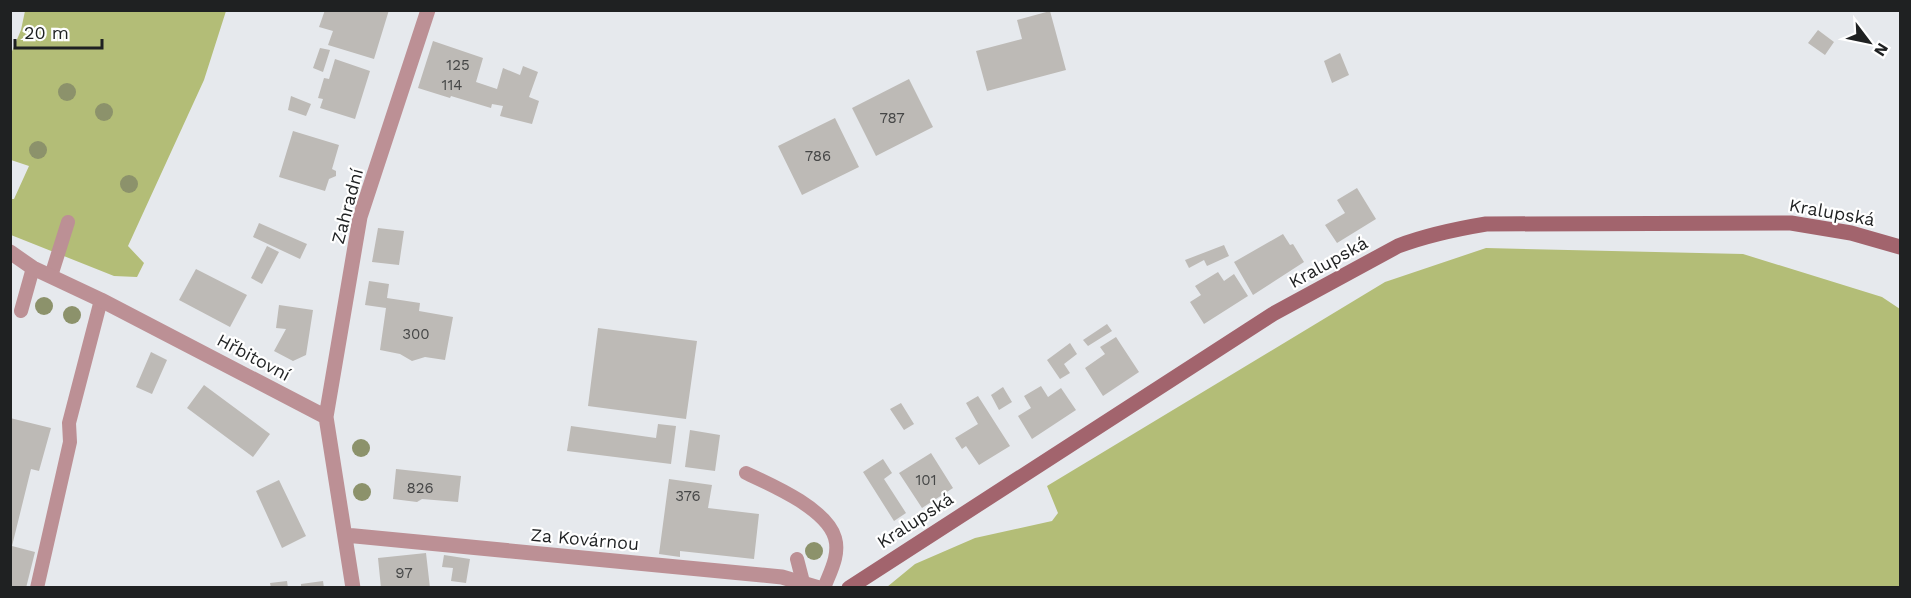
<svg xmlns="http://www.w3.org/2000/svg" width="1911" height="598" font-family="'Work Sans',sans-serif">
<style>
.green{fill:#b3bd77}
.building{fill:#bdbab6}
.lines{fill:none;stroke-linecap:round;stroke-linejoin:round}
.lane{stroke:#bc9095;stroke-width:14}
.street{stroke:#bc9095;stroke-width:15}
.secondary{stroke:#a2646d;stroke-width:15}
.tree{fill:#8c926b}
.labels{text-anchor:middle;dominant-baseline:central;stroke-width:4.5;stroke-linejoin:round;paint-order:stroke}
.number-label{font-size:15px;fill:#464747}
.street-label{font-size:18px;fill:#1f2122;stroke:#fff}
</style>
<rect width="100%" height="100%" fill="#e6e9ed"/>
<path class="green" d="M25,11H226L204,80L128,246L144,263L137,277L114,276L11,235V199H14L29,166L11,160L10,56L21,30Z
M1486,248L1743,254L1882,297L1900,309V587H887L915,564L975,538L1052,521L1058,513L1047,486L1385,282Z"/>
<path class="building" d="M325,10H389L374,59L328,45L333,31L319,27Z
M1050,11L1066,70L987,91L976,51L1022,39L1017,20Z
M1818,30L1834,42L1825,55L1808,43Z
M433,41L483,58L476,82L497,89L503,68L520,75L523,66L538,72L529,97L539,101L532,124L500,116L503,106L492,104L491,108L451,96L450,98L418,88Z
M320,48L330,50L323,72L313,68Z
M1340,53L1349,75L1332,83L1324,61Z
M335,59L370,71L355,119L320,108L323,99L318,98L324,78L329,79Z
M909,79L933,127L876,156L852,108Z
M291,96L311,104L306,116L288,110Z
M835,118L859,167L802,195L778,146Z
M293,131L339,145L332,169L336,171V176L329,179L325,191L279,177Z
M1357,188L1376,219L1337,243L1325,225L1345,213L1337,200Z
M259,223L307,244L300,259L253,237Z
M378,228L404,231L399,265L372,262Z
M1283,234L1290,245L1293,244L1304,262L1253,295L1234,262Z
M1224,245L1229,256L1207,266L1204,260L1189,268L1185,260Z
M267,246L279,252L262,284L251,278Z
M196,269L247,295L230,327L179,300Z
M1218,272L1224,281L1234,274L1248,296L1204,324L1190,302L1201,295L1195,286Z
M369,281L389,284L387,298L420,303L419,311L453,317L445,360L425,357L412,361L400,354L380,350L386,308L365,305Z
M279,305L313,310L306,355L293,361L274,351L286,329L276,328Z
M1107,324L1112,331L1088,346L1083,340Z
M598,328L697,341L686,419L588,406Z
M1116,337L1139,372L1103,396L1085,368L1105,354L1100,347Z
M1070,343L1077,354L1064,364L1070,373L1060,379L1047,360Z
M151,352L167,360L152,394L136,387Z
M204,385L270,434L253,457L187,408Z
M1041,386L1048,397L1061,388L1076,410L1032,439L1018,416L1031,408L1024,396Z
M1003,387L1012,402L999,410L991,395Z
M978,396L1010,446L979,465L966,446L962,449L955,438L978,424L966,403Z
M901,403L914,424L904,430L890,409Z
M10,418L51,428L39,471L31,469L12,546L35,552L26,588H10Z
M658,424L676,426L671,464L567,451L571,426L656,438Z
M690,430L720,435L715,471L685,467Z
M931,453L953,488L922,508L899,473Z
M883,459L892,473L884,479L906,513L894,521L863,472Z
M396,469L461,476L458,502L422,499L417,502L393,499Z
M669,479L712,485L708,508L759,514L754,559L680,551V557L659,554Z
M279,480L306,536L282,548L256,491Z
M426,553L430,588H381L378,558Z
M444,555L470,559L466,583L451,581L453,568L442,567Z
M287,581L288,588H271L270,583Z
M323,581L324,588H301V584Z"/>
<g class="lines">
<path class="lane" d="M51,276L68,222
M21,311L33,268
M746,473C772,485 827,509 835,538C840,555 830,572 824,588
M797,559L803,582
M37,588L70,442L69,423L101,300"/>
<path class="street" d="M10,252L33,268L101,300L326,417
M345,535L782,577L819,588
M353,588L326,417L360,217L428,10"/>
<path class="secondary" d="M849,588L1273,314L1398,246C1427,235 1456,229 1486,224L1791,223L1851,233L1900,247"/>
</g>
<g class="tree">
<circle cx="67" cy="92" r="9"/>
<circle cx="104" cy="112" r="9"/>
<circle cx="38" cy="150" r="9"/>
<circle cx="129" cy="184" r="9"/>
<circle cx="44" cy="306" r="9"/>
<circle cx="72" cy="315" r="9"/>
<circle cx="361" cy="448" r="9"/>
<circle cx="362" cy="492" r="9"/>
<circle cx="814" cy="551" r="9"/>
</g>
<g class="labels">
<g class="number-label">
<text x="458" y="65">125</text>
<text x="452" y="85">114</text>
<text x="892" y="118">787</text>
<text x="818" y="156">786</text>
<text x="416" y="334">300</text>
<text x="926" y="480">101</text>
<text x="420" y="488">826</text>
<text x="688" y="496">376</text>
<text x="404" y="573">97</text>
</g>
<g class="street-label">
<text transform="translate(347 206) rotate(-75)">Zahradní</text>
<text transform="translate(1832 212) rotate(10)">Kralupská</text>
<text transform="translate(1328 262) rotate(-29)">Kralupská</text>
<text transform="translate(254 357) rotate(28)">Hřbitovní</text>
<text transform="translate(915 520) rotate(-33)">Kralupská</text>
<text transform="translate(585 539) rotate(5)">Za Kovárnou</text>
</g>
</g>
<rect width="1911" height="598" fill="none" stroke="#1f2122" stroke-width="24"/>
<g transform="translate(1869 42) rotate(122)" stroke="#ffffff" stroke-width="4.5" paint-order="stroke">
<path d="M0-4.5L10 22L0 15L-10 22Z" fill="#1f2122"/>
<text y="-9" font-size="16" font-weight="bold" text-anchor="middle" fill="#1f2122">N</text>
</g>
<path d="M15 39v9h87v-9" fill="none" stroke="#1f2122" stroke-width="3"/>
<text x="24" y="39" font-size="18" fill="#1f2122" stroke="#ffffff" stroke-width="4.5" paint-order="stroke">20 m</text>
</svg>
